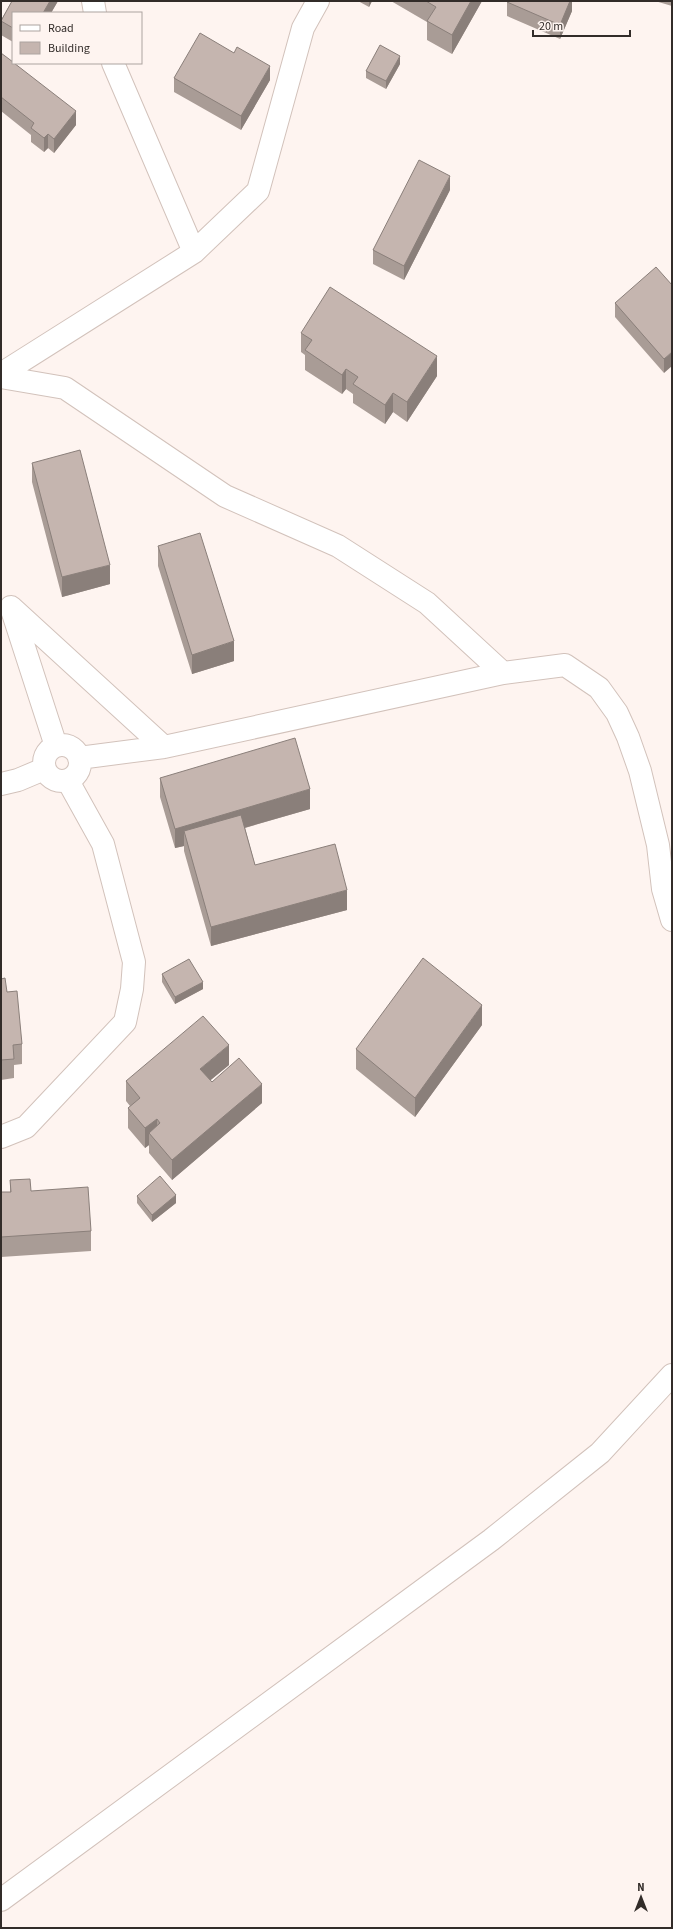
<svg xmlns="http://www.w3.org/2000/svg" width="673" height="1929" font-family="'Source Sans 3',sans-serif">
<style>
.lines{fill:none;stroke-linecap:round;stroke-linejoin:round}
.minor-casing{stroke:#d2c2bb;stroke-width:24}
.minor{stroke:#fff;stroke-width:22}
.wall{fill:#a99c96}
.shaded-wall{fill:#8a7f7a}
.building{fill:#c5b5af;stroke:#8a7f7a}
</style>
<rect width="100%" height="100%" fill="#fef4f0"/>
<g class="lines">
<g class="minor-casing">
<path id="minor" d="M93,1L95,13
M113,63L194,252
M1,374L194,252L258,191L303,28L318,1
M1,377L65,388L225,496L338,546L427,603L503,673
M44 763a18 18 0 1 1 36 0a18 18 0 1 1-36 0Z
M56,746L11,607L164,747
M79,758L164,747L503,673L565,665L599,688L617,713L628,737L640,771L658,845L663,889L672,920
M1,784L18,780L44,769
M1,1137L26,1127L125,1022L132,989L134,962L103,844L68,781
M1,1900L491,1540L600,1453L672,1375"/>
</g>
<use href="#minor" class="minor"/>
</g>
<path class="wall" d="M12,1H58L51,13H13V42L1,35V20Z
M358,1H372L369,7Z
M391,1H482L452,54L427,40V22Z
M572,1V11L560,39L507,16V2Z
M655,1H672V6Z
M1,53L76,125L54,153L48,148L44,152L31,142V135L1,111Z
M400,64L386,89L366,78V71Z
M174,78L270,80L241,130L174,92Z
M450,190L404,280L373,264V250Z
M672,285L664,373L615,317V303Z
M301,333L437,376L407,422L393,412L385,424L353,403V394L346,389L342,394L305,370V355L301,352Z
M32,463L110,584L62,597L32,482Z
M158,546L234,661L192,674L158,566Z
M160,778L310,809L245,828L255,865L347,910L211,946L184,851V846L175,848L160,797Z
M162,974L203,989L175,1004L162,982Z
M1,979L7,992L22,1044V1064L14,1065V1078L1,1080Z
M482,1025L415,1117L356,1069V1049Z
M229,1065L210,1080L212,1082L262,1103L172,1180L149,1153V1145L145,1148L128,1128V1108L130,1106L126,1101V1081Z
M10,1180L31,1191L91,1231V1251L1,1257V1192H10Z
M137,1196L176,1203L152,1222L137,1203Z"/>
<path class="shaded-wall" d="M50,1H58L51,13H43Z
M369,1H372L369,7Z
M471,1H482L452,54V35Z
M570,1H572V11L560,39V25Z
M400,56V64L386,89V81Z
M270,66V80L241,130V116Z
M76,111V125L54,153V139Z
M48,134V148L44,152V138Z
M450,176V190L404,280V266Z
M672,352V366L664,373V359Z
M437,356V376L407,422V402Z
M346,369V389L342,394V375Z
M393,393V412L385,424V405Z
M110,565V584L62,597V577Z
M234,641V661L192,674V655Z
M310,789V809L188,844L184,831V846L175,848V829Z
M347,890V910L211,946V927Z
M203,982V989L175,1004V997Z
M482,1005V1025L415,1117V1098Z
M229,1045V1065L200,1089V1069Z
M262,1084V1103L172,1180V1160Z
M157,1119V1138L149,1133V1145L145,1148V1128Z
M176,1195V1203L152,1222V1215Z"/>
<path class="building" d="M12,1H50L43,13H13V28L1,21Z
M426,1H471L452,35L427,21L436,7Z
M507,1H570L560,25L507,2Z
M200,33L234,53L237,47L270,66L241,116L174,78Z
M380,45L400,56L386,81L366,71Z
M1,53L13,62V63H14L76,111L54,139L48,134L44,138L31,128L34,123L1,97Z
M419,160L450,176L404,266L373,250Z
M656,267L672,285V352L664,359L615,303Z
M330,287L437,356L407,402L393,393L385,405L353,384L358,377L346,369L342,375L305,350L312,340L301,333Z
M80,450L110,565L62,577L32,463Z
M200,533L234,641L192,655L158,546Z
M295,738L310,789L175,829L160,778Z
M241,815L255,865L335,844L347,890L211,927L184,831Z
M423,958L482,1005L415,1098L356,1049Z
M189,959L203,982L175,997L162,974Z
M5,978L7,992L17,991L22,1044L13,1045L14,1059L1,1060V979Z
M203,1016L229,1045L200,1069L212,1082L239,1058L262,1084L172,1160L149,1133L160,1123L157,1119L145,1128L128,1108L140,1098L126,1081Z
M160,1176L176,1195L152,1215L137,1196Z
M30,1179L31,1191L88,1187L91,1231L1,1237V1192H11L10,1180Z"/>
<rect width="673" height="1929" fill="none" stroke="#322c29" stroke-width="4"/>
<rect x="12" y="12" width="130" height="52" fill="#fef4f0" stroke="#aca4a0"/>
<rect x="20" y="25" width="20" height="6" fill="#ffffff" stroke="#aca4a0"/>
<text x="48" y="32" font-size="12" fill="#322c29">Road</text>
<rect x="20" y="42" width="20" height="12" fill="#c5b5af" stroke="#aca4a0"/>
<text x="48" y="52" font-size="12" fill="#322c29">Building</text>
<g transform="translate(641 1897)" stroke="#fef4f0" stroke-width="3" paint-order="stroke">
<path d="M0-3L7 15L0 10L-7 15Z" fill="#322c29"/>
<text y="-6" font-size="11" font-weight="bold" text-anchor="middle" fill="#322c29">N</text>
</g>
<path d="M533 30v6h97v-6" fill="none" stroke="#322c29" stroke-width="2"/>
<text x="539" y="30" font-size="12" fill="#322c29" stroke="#fef4f0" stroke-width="3" paint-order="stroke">20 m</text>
</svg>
